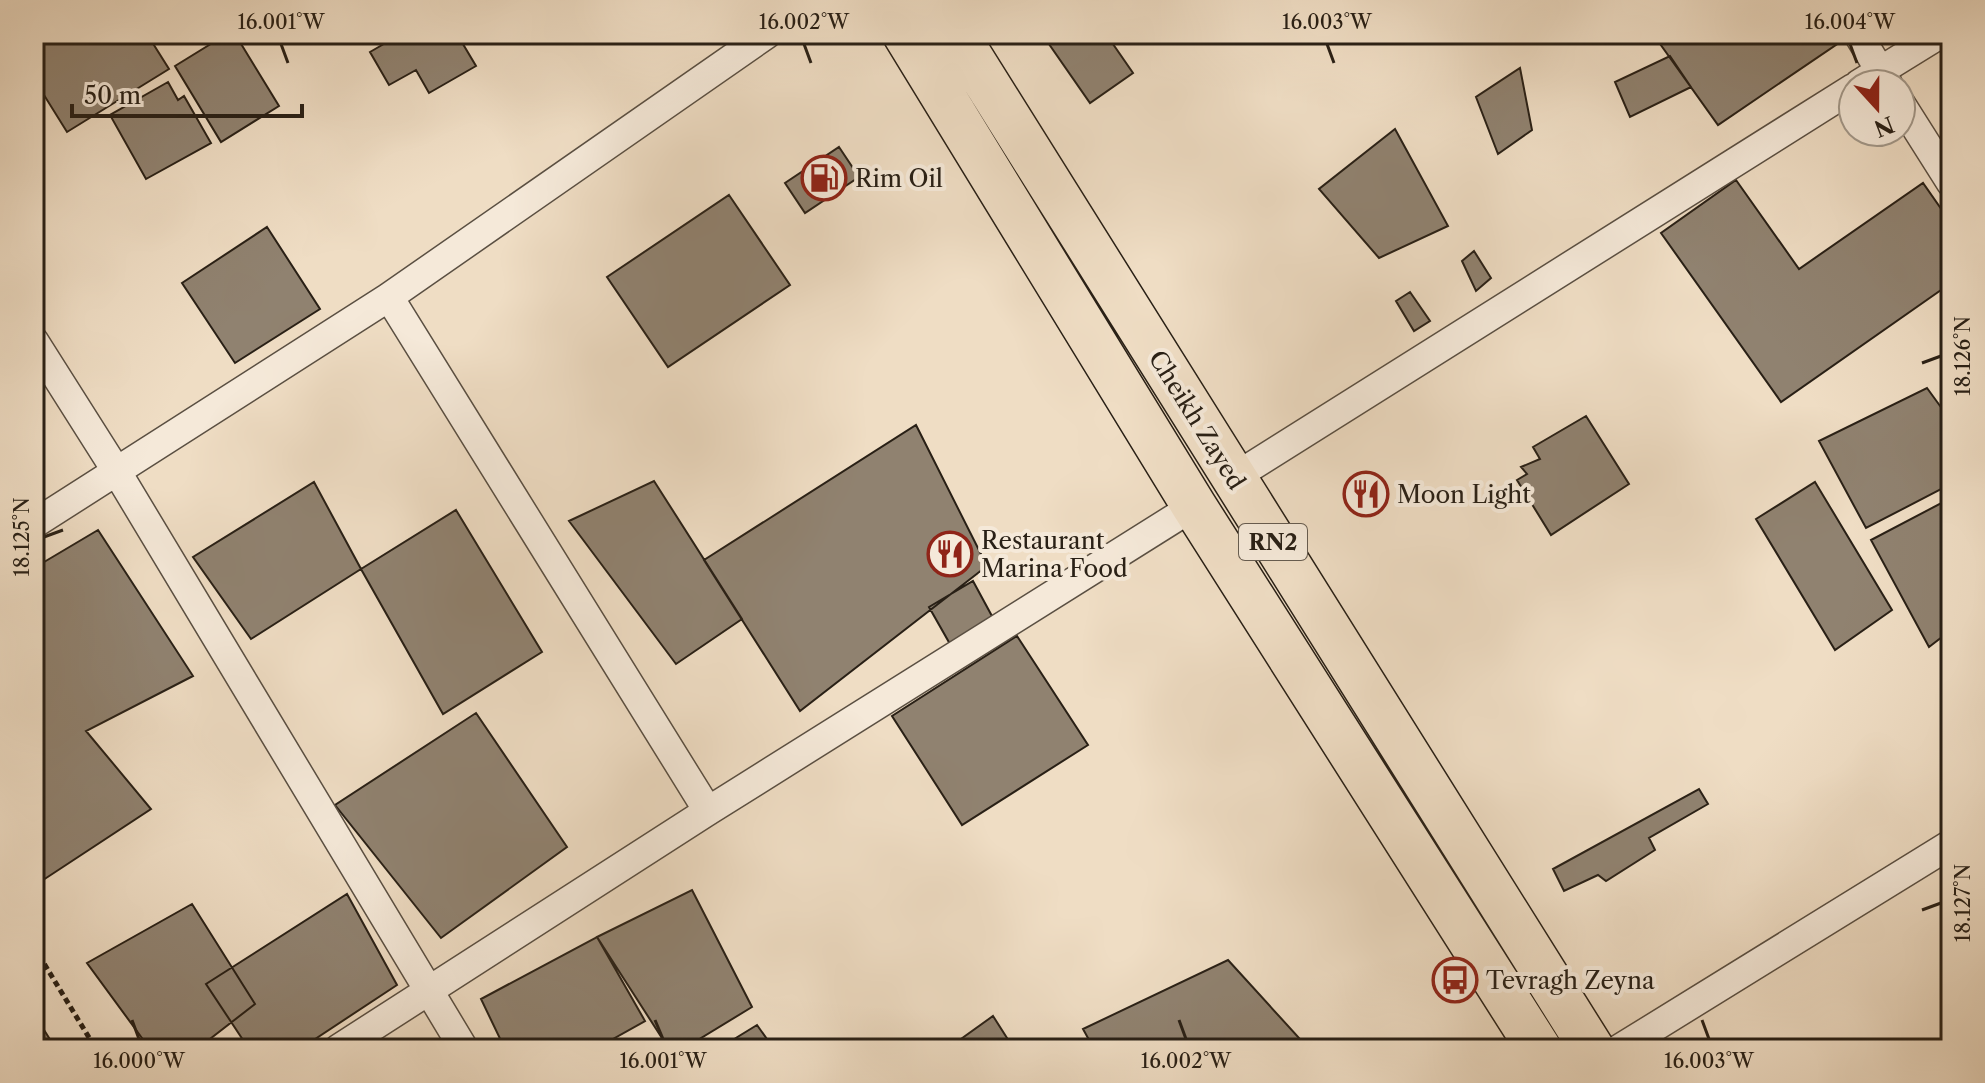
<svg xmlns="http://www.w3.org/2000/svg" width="1985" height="1083" font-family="'Libre Caslon Text',serif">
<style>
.building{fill:#908270;stroke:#292016;stroke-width:2}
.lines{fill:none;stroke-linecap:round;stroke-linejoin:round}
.minor-casing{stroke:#5a4f42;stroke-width:31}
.trunk-casing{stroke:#292016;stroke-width:47}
.path{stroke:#292016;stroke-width:5;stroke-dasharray:6 4;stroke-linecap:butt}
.minor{stroke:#f5e9d9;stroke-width:28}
.trunk{stroke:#efddc4;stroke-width:44}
.ticks{fill:none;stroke:#292016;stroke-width:3}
.labels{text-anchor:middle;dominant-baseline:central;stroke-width:8;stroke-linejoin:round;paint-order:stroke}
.shield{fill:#f5e9d9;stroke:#665c50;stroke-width:2}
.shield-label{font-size:22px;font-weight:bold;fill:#292016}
.poi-label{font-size:24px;fill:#292016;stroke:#f5e9d9;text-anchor:start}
.street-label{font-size:24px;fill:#292016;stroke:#f5e9d9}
.neatline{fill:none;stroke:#292016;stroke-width:3}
.ticks-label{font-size:20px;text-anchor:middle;fill:#292016}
</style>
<rect width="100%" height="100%" fill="#efddc4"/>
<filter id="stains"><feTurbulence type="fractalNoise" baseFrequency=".0025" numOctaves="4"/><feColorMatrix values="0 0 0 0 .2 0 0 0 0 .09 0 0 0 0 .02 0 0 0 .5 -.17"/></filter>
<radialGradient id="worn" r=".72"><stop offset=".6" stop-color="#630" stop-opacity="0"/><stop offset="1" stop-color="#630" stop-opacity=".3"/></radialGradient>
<path class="building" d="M147,34L169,69L67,132L34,79V35Z
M227,34H235L279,106L221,142L175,66Z
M401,34H457L476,66L429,93L416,70L389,85L370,52Z
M1042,34H1106L1133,73L1090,103Z
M1653,34H1847L1849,36L1718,125Z
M1670,56L1691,87L1630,117L1615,82Z
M1520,68L1532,130L1498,154L1476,97Z
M168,82L178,100L184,96L211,143L146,179L110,115Z
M1395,129L1448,226L1379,258L1319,189Z
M839,147L859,177L805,213L785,183Z
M1736,180L1799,269L1923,183L1951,223V283L1781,402L1661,233Z
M729,195L790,285L668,367L607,277Z
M267,227L320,309L235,363L182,283Z
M1474,251L1491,278L1476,291L1462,261Z
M1410,292L1430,321L1414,331L1396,301Z
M1927,388L1951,421V484L1866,528L1819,441Z
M1586,416L1629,484L1551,535L1517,480L1527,474L1521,467L1540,459L1533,447Z
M916,425L987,566L800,711L704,560Z
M654,481L742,619L676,664L569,521Z
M314,482L361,569L251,639L193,557Z
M1815,482L1892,610L1835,650L1756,519Z
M1951,498V630L1929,647L1871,540Z
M456,510L542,652L443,714L361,569Z
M98,530L193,676L86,731L151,809L34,886V568Z
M973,581L993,618L950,644L929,607Z
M1017,636L1088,745L962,825L892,716Z
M1951,652V680L1942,659Z
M476,713L567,847L441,938L335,805Z
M1699,789L1708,804L1649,838L1655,850L1606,881L1598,875L1564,891L1553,869Z
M692,890L752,1007L683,1049H669L597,937Z
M347,894L397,985L300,1049H249L206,984Z
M192,904L255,1004L197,1049H150L87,963Z
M597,937L645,1021L595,1049H505L481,999Z
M1228,960L1309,1049H1094L1083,1029Z
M34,1014L56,1049H34Z
M993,1016L1014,1049H947Z
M757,1025L774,1049H718Z"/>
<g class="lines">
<g class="minor-casing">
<path id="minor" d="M1858,34L1888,84
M1859,84L1940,34
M1901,104L1951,183
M389,297L708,811
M34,341L117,472L464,1049
M1233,478L1853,88
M34,524L389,297L767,34
M338,1049L708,811L1194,506
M1619,1049L1951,844"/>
</g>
<g class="trunk-casing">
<path id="trunk" d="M905,34L1194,506L1539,1049
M956,34L1592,1049"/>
</g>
<path class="path" d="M34,947L96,1049"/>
<use href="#minor" class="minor"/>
<use href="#trunk" class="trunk"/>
</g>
<path class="ticks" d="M281,44L288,63M804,44L811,63M1327,44L1334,63M1850,44L1857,63M1922,363L1941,356M44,537L63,530M1922,910L1941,903M132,1020L139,1039M655,1020L663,1039M1179,1020L1186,1039M1702,1020L1709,1039"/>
<defs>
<g id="fuel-ring" transform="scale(2.3)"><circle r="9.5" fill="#f5e9d9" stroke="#8f2418" stroke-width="1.5"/><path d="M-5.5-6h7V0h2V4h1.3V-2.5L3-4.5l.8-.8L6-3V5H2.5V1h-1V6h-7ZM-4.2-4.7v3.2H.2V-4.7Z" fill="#8f2418"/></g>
<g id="restaurant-ring" transform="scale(2.3)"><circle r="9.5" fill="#f5e9d9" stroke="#8f2418" stroke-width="1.5"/><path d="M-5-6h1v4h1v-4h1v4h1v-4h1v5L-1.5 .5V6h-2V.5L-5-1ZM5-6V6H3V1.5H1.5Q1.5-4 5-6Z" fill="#8f2418"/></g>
<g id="bus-ring" transform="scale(2.3)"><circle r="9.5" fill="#f5e9d9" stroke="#8f2418" stroke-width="1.5"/><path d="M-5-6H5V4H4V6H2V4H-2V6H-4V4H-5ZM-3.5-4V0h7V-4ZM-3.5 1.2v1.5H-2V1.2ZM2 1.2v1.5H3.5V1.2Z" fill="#8f2418"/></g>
</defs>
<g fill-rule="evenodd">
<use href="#fuel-ring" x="824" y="178"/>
<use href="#restaurant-ring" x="1366" y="494"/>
<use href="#restaurant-ring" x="950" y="554"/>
<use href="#bus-ring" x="1455" y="980"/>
</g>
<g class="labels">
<rect class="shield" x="1239" y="524" width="68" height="36" rx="6"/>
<g class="shield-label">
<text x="1273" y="542">RN2</text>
</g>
<g class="poi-label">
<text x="855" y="178">Rim Oil</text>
<text x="1397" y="494">Moon Light</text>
<text x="981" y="540">Restaurant<tspan x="981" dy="28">Marina Food</tspan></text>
<text x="1486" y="980">Tevragh Zeyna</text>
</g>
<g class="street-label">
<text transform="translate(1197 420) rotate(58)">Cheikh Zayed</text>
</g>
</g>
<rect width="1985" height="1083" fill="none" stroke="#efddc4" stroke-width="88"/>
<g transform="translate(1877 108) rotate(159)"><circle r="38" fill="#f5e9d9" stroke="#a3998b" stroke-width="2"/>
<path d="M0-6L14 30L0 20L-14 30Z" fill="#8f2418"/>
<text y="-12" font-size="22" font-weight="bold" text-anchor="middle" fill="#292016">N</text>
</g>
<path d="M72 104v12h230v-12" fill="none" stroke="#292016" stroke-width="4"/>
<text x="84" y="104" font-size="24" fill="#292016" stroke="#f5e9d9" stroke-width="6" paint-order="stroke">50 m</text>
<rect x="44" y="44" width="1897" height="995" class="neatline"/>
<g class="ticks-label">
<text x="281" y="29">16.001°W</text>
<text x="804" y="29">16.002°W</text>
<text x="1327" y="29">16.003°W</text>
<text x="1850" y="29">16.004°W</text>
<text transform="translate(1963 356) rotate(-90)" y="7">18.126°N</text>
<text transform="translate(22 537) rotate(-90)" y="7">18.125°N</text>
<text transform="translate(1963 903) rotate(-90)" y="7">18.127°N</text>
<text x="139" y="1068">16.000°W</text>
<text x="663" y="1068">16.001°W</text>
<text x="1186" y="1068">16.002°W</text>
<text x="1709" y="1068">16.003°W</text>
</g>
<rect width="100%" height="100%" filter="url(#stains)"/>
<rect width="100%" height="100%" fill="url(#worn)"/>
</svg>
